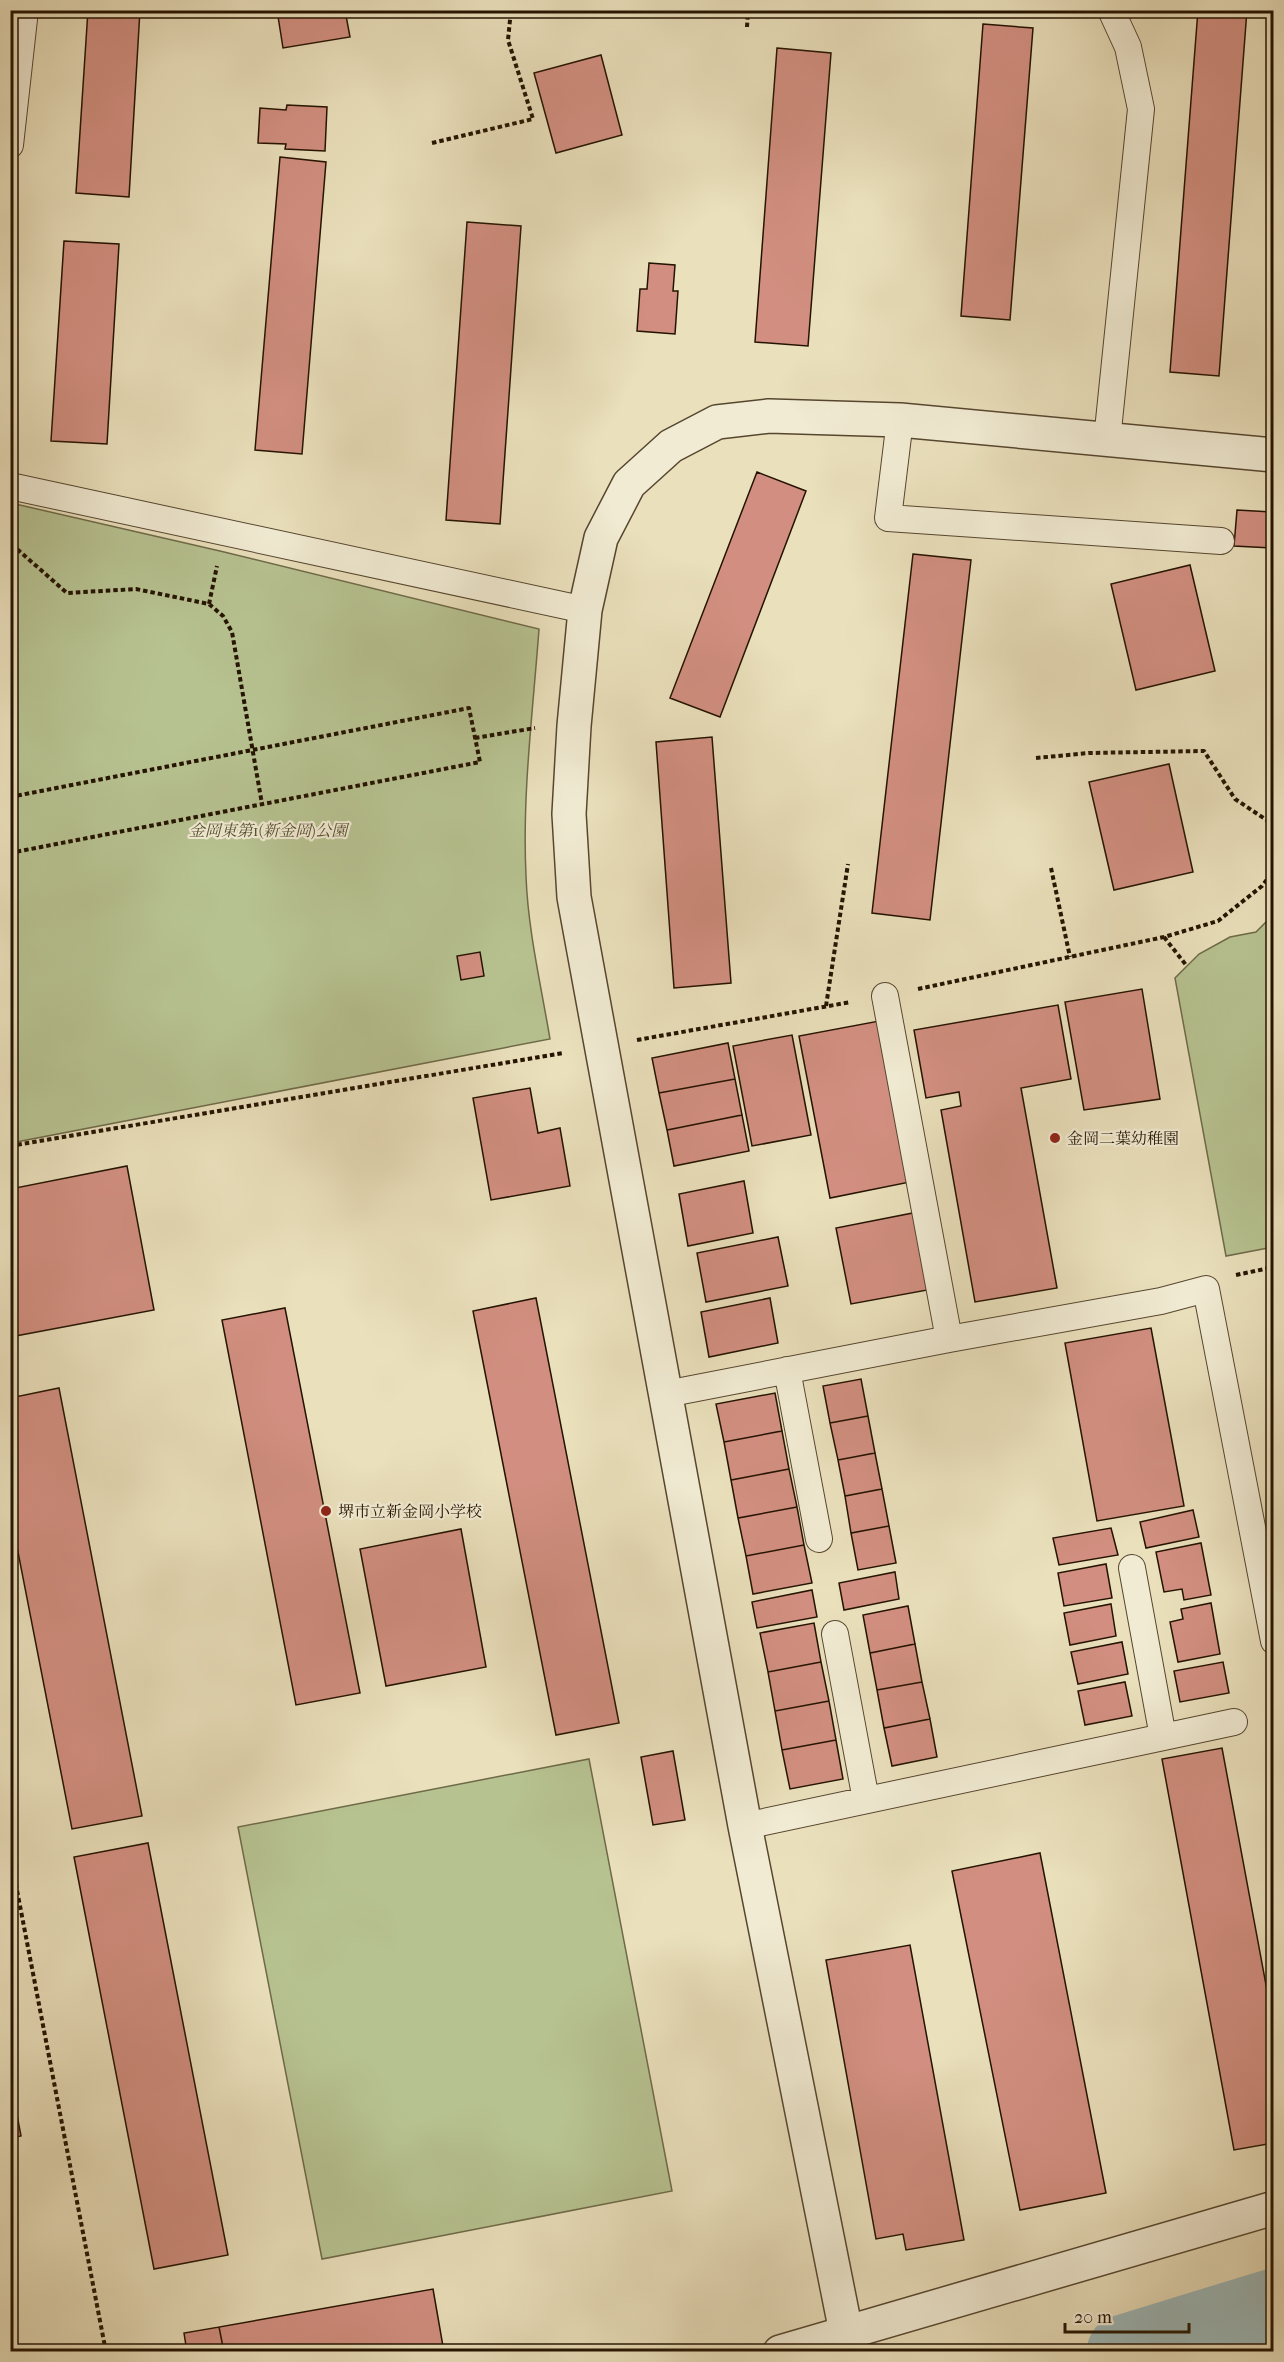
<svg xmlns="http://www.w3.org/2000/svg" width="1284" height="2362" font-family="'IM FELL French Canon','Noto Serif JP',serif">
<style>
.green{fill:#b7c291;stroke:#6e6a48;stroke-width:1.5}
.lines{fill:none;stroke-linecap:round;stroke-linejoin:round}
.river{stroke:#9dbabb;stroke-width:75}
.building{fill:#d28f81;stroke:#241300;stroke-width:1.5}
.service-casing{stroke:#56462f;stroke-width:28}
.tertiary-casing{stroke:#56462f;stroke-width:36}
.path{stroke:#241300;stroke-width:4;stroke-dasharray:4.5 3;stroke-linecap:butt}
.service{stroke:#f1ebd3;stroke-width:26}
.tertiary{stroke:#f1ebd3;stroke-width:33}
.poi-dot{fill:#8f2418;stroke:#f1ebd3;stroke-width:2}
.labels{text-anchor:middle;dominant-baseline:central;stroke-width:4.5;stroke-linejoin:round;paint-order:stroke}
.park-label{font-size:16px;font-style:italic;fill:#575033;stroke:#f1ebd3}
.poi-label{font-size:16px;fill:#241300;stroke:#f1ebd3;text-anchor:start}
</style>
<rect width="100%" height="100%" fill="#eae0bc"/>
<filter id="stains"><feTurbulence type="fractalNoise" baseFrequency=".00333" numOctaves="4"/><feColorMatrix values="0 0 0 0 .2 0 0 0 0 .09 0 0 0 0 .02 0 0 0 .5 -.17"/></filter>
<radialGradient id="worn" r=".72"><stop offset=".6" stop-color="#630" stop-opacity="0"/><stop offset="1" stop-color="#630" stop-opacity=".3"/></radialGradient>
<path class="green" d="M11,503L220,551L539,629C533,711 522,794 526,876C528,931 541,985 550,1039L11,1143Z
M1273,915V1247L1226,1256L1175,978L1199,954L1230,937L1256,932Z
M589,1759L672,2191L322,2259L238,1827Z"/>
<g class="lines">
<path class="river" d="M1124,2352L1274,2306"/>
</g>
<path class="building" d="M88,10H140L129,197L76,193Z
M277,10H345L350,37L283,48Z
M1198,10H1247L1219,376L1170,372Z
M983,24L1033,28L1010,320L961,316Z
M777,48L831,53L808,346L755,342Z
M601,55L622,135L556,153L534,73Z
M287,105L327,107L325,151L285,149L286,144L258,143L260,108L286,110Z
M280,157L326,162L302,454L255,450Z
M467,222L521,226L500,524L446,520Z
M64,241L119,244L107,444L51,441Z
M649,263L675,265L673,291H678L675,334L637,331L640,289H647Z
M757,472L806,491L720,717L670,698Z
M1237,510L1274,512V548L1234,546Z
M913,554L971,560L930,920L872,913Z
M1190,565L1215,671L1136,690L1111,584Z
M712,737L731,983L674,988L656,742Z
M1169,764L1193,872L1114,890L1089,782Z
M480,952L484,976L461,980L457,956Z
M1142,989L1160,1099L1084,1110L1065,1002Z
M1058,1005L1071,1079L1021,1088L1057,1288L975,1302L941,1110L961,1106L959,1092L926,1098L914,1030Z
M879,1021L910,1182L830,1198L799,1036Z
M792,1035L811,1135L752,1146L733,1046Z
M728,1043L735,1079L659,1093L652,1058Z
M735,1079L742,1115L667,1130L659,1093Z
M530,1088L538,1133L560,1128L570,1186L491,1200L473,1098Z
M742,1115L749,1151L674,1166L667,1130Z
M127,1166L154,1310L10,1337V1189Z
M744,1181L753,1233L688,1246L679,1194Z
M918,1212L933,1289L851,1304L836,1228Z
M778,1237L788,1286L706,1302L697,1253Z
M536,1298L619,1723L556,1735L473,1311Z
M770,1298L778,1343L709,1357L701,1312Z
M285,1308L360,1693L296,1705L222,1320Z
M1151,1328L1184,1506L1097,1521L1065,1343Z
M861,1379L868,1416L830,1423L823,1386Z
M59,1388L142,1816L72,1829L10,1511V1398Z
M775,1393L782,1431L724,1442L716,1404Z
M868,1416L875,1453L838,1460L830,1423Z
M782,1431L789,1469L731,1480L724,1442Z
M875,1453L882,1489L845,1496L838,1460Z
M789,1469L797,1507L738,1518L731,1480Z
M882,1489L889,1526L851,1533L845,1496Z
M797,1507L804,1545L746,1556L738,1518Z
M1193,1510L1199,1537L1146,1548L1140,1522Z
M889,1526L896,1563L858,1570L851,1533Z
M1111,1528L1118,1555L1059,1565L1053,1538Z
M461,1529L486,1667L386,1686L360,1549Z
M1201,1543L1211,1595L1184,1600L1182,1589L1164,1592L1156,1552Z
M804,1545L812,1583L753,1594L746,1556Z
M1106,1564L1112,1598L1064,1606L1058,1573Z
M895,1572L899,1599L844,1610L839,1583Z
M812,1590L817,1617L757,1628L752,1602Z
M1211,1603L1220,1654L1178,1662L1170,1622L1183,1619L1181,1609Z
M1111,1604L1116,1636L1070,1645L1064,1613Z
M908,1606L915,1644L870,1653L863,1615Z
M814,1623L821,1662L768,1672L760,1633Z
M1122,1642L1128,1674L1078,1684L1071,1652Z
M915,1644L922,1682L877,1690L870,1653Z
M821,1662L829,1701L775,1711L768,1672Z
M1223,1662L1229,1693L1180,1702L1174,1671Z
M922,1682L930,1719L884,1728L877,1690Z
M1125,1682L1132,1716L1085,1725L1078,1691Z
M829,1701L836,1740L782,1750L775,1711Z
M930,1719L937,1757L892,1766L884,1728Z
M836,1740L843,1779L790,1789L782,1750Z
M1222,1748L1274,2028V2143L1234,2150L1162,1759Z
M673,1751L685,1820L653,1825L641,1757Z
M148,1843L228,2255L154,2269L74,1857Z
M1040,1853L1106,2193L1020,2210L952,1871Z
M910,1945L964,2240L906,2250L903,2234L876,2239L826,1960Z
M10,2078L21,2136L10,2138Z
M433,2289L444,2352H224L219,2327Z
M219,2327L224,2352H187L184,2333Z"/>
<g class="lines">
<g class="service-casing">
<path id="service" d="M10,145L25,10
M900,420L888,518L1221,541
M1107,440L1141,109L1128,47L1111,10
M10,486L585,610
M885,996L949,1339
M787,1370L819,1539
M666,1394L949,1339L1161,1301L1206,1289L1274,1641
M1132,1568L1163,1737
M835,1634L866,1800
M745,1826L1234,1722"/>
</g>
<g class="tertiary-casing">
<path id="tertiary" d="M846,2332L745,1826L574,897L569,814L574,726L585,610L601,538L629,484L671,446L717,422L769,416L900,420L1274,455
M780,2352L1274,2208"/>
</g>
<path class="path" d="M949,10V13
M747,27L748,10
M432,143L533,119L508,40L511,10
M10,548L17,549L67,593L136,589L209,604L223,616L232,632L262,804
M209,604L217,566
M475,738L535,728
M1036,758L1089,753L1204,751L1235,799L1274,825
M10,797L469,708L480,762L10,853
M1051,868L1070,957
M1164,937L1186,965
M918,989L1164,937L1218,921L1262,886L1274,870
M826,1006L848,864
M637,1040L851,1002
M10,1146L563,1053
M1236,1275L1274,1267
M10,1854L106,2352"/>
<use href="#service" class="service"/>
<use href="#tertiary" class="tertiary"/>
</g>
<g class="poi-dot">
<circle cx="1055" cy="1138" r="6"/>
<circle cx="326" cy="1511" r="6"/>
</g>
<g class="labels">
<g class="park-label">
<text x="268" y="830">金岡東第1(新金岡)公園</text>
</g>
<g class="poi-label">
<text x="1067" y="1138">金岡二葉幼稚園</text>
<text x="338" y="1511">堺市立新金岡小学校</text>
</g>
</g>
<rect width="1284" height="2362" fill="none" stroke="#eae0bc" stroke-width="36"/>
<rect x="12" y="12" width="1260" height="2338" fill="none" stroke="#241300" stroke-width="3"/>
<rect x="18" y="18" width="1248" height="2326" fill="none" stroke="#241300" stroke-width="1.5"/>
<path d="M1065 2323v9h124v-9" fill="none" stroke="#241300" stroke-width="3"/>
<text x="1074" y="2323" font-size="18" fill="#241300" stroke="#f1ebd3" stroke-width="4.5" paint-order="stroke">20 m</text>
<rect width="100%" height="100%" filter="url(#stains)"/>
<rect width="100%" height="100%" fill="url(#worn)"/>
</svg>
